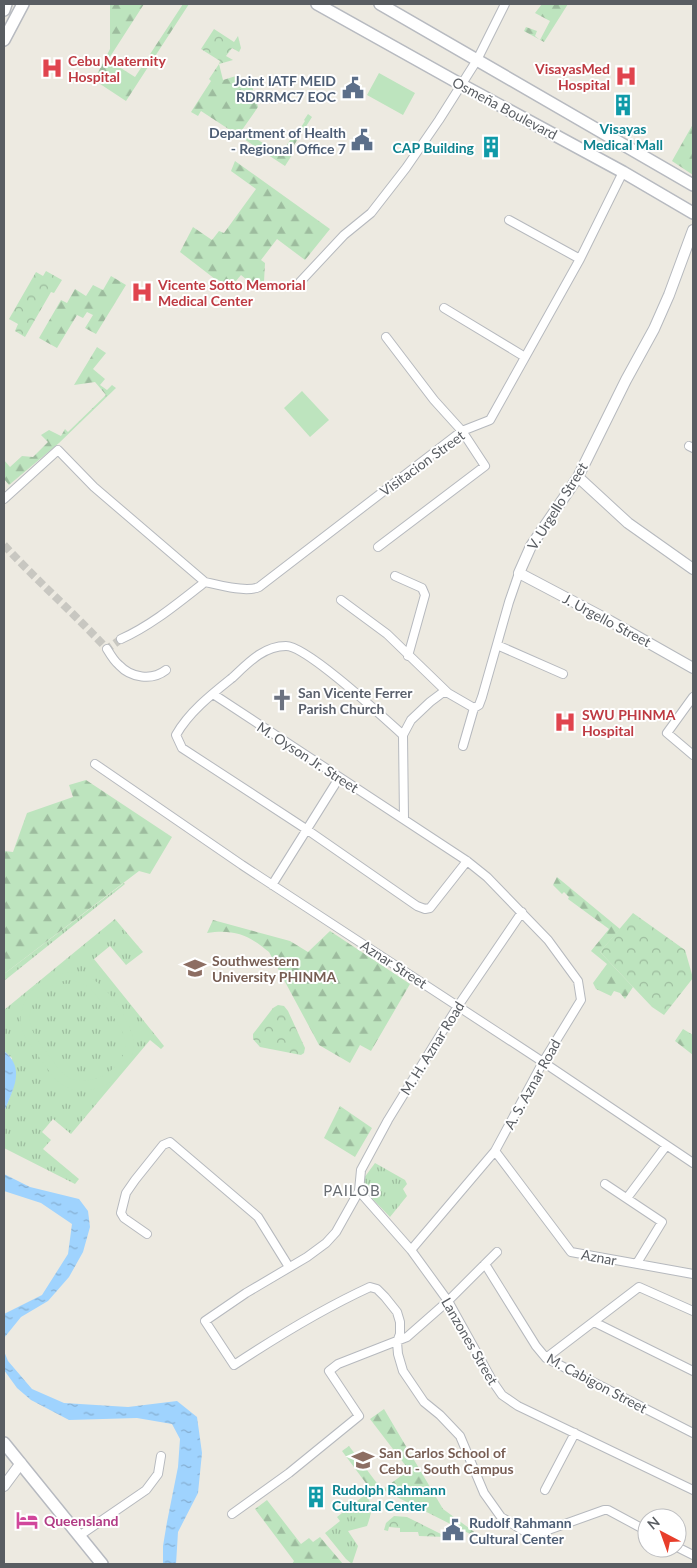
<svg xmlns="http://www.w3.org/2000/svg" width="697" height="1568" font-family="Lato,sans-serif">
<style>
.grass{fill:url(#grass-tufts)}
.forest{fill:url(#forest-firs)}
.park{fill:url(#park-crowns)}
.pitch{fill:#bde4be;fill-rule:evenodd}
.water{fill:url(#water-ripples)}
.lines{fill:none;stroke-linecap:round;stroke-linejoin:round}
.minor-tunnel{stroke:#c8c7c1;stroke-width:8;stroke-dasharray:8 4;stroke-linecap:butt}
.minor-casing{stroke:#b6b9be;stroke-width:10}
.tertiary-casing{stroke:#b6b9be;stroke-width:12}
.secondary-casing{stroke:#b7bac0;stroke-width:14}
.minor{stroke:#fff;stroke-width:8}
.tertiary{stroke:#fff;stroke-width:10}
.secondary{stroke:#fff;stroke-width:11}
.labels{text-anchor:middle;dominant-baseline:central;stroke-width:4;stroke-linejoin:round;paint-order:stroke}
.health-label{font-size:14px;font-weight:bold;fill:#be3a42;stroke:#fff;text-anchor:start}
.service-label{font-size:14px;font-weight:bold;fill:#4e5e75;stroke:#fff;text-anchor:end}
.street-label{font-size:14px;fill:#595d62;stroke:#fff}
.culture-label{font-size:14px;font-weight:bold;fill:#0d838f;stroke:#fff}
.worship-label{font-size:14px;font-weight:bold;fill:#5b616d;stroke:#fff;text-anchor:start}
.education-label{font-size:14px;font-weight:bold;fill:#785e54;stroke:#fff;text-anchor:start}
.hotel-label{font-size:14px;font-weight:bold;fill:#b23c85;stroke:#fff;text-anchor:start}
.neighbourhood-label{font-size:15px;letter-spacing:1px;fill:#6a6f74;stroke:#fff}
</style>
<defs>
<pattern id="grass-tufts" width="24" height="20" patternUnits="userSpaceOnUse" patternTransform="scale(1.25)"><rect width="24" height="20" fill="#bde4be"/><path d="M3 7l-1-3M5 7V3M7 7l1-3M15 17l-1-3M17 17v-4M19 17l1-3" fill="none" stroke="#9dbc9e"/></pattern>
<pattern id="forest-firs" width="22" height="20" patternUnits="userSpaceOnUse" patternTransform="scale(1.25)"><rect width="22" height="20" fill="#bde4be"/><path d="M5 1l3.5 6h-7zM16 11l3.5 6h-7z" fill="#9dbc9e"/></pattern>
<pattern id="park-crowns" width="20" height="18" patternUnits="userSpaceOnUse" patternTransform="scale(1.25)"><rect width="20" height="18" fill="#bde4be"/><path d="M2 6a3 3 0 1 1 6 0M12 15a3 3 0 1 1 6 0" fill="none" stroke="#9dbc9e"/></pattern>
<pattern id="water-ripples" width="26" height="14" patternUnits="userSpaceOnUse" patternTransform="scale(1.25)"><rect width="26" height="14" fill="#9fd3fe"/><path d="M2 4q2-2 4 0t4 0M15 11q2-2 4 0t4 0" fill="none" stroke="#85aed1"/></pattern>
</defs>
<rect width="100%" height="100%" fill="#edeae1"/>
<path class="grass" d="M124,883L125,884L4,981V974Z
M115,919L143,952L126,965L110,946L94,959L164,1046L161,1049L150,1040L71,1134L53,1119L42,1132L51,1140L43,1149L79,1179L75,1184L4,1148V1112L13,1089L12,1058L4,1051V1010Z
M375,1163L405,1180L407,1184L403,1189L407,1196L390,1217L365,1191L364,1178Z
M366,1494C373,1507 372,1512 367,1526L348,1531L358,1546L352,1564L346,1559L325,1533L340,1521L337,1517Z"/>
<path class="forest" d="M110,4H144L108,60L135,77L183,4H189L126,101L94,80L110,49Z
M542,4H568L544,42L524,31L526,27L537,31L535,36L540,40L550,21L535,13Z
M219,64L223,80L236,76L252,86L258,107L242,130L281,154L294,134L296,135L305,121L304,120L308,114L312,117L289,153L292,155L285,166L201,111L198,116L191,112L211,81L209,79Z
M693,124V175L672,161Z
M235,161L330,229L305,260L277,239L261,260L265,263L264,282L258,289L241,275L230,288L223,282L215,279L180,252L193,227L212,240L219,231L224,233L256,189L231,171Z
M111,276L126,285L96,334L85,328L93,315L87,312L83,318L77,315L57,348L39,338L61,300L67,303L75,289L86,296L93,285L103,290Z
M97,347L106,353L93,369L105,379L100,385L107,390L112,385L116,388L59,443L9,485L4,479V460L10,467L22,456L33,457L48,442L41,435L49,430L61,436L65,429L68,432L106,395L95,382L74,385Z
M86,780L172,837L150,874L139,871L4,974V851L13,852L27,813L73,797L69,785Z
M557,877L620,929L600,952L633,987L625,999L620,993L614,991L611,996L596,989L593,983L607,964L591,951L609,929L568,899L569,897L564,892L562,894L553,885Z
M213,920L290,941L308,952L330,931L410,984L371,1051L360,1045L350,1063L319,1045L269,952C249,935 234,929 207,933Z
M683,1029L693,1035V1055L675,1041Z
M340,1106L372,1128L355,1157L324,1138Z
M384,1409L443,1509L492,1545L383,1490L378,1493L371,1490L342,1451L349,1446L382,1490L409,1470L370,1419Z
M267,1500L301,1544L309,1538L313,1542L320,1537L343,1564H292L294,1561L255,1509Z"/>
<path class="park" d="M214,29L234,42L238,36L241,48L239,52L232,48L226,56L233,60L219,64L220,61L201,49Z
M46,271L62,280L54,293L51,292L25,337L15,331L18,324L9,319L36,272L43,276Z
M633,913L685,950L693,978L664,1015L652,1007L600,952Z
M278,1005L284,1006L288,1011L305,1048L304,1053L301,1055L260,1047L253,1039V1034L273,1008Z
M394,1516L407,1517L447,1537L419,1536L418,1532H400V1528L389,1527L388,1531L384,1530L386,1523Z"/>
<path class="pitch" d="M379,73L415,93L403,115L367,95Z
M302,391L329,420L310,437L284,408Z
M70,972C80,974 89,976 98,983C112,993 133,1026 134,1044C134,1059 122,1072 111,1081C98,1092 74,1094 61,1084C52,1077 46,1066 39,1057C33,1048 22,1036 21,1024C19,1003 35,980 55,975C60,973 65,973 70,972ZM68,980C89,982 93,992 106,1007C124,1030 137,1049 109,1072C98,1080 79,1085 66,1076C59,1071 53,1060 47,1053C43,1047 37,1041 34,1034C20,1007 43,985 68,980Z"/>
<path class="water" d="M4,1051C26,1069 13,1089 4,1112Z
M4,1174L30,1187L79,1199L88,1211L90,1227L83,1252L69,1277L48,1301L21,1317L4,1338V1314L42,1295L68,1254L72,1224L41,1203L4,1191Z
M4,1351L8,1361L32,1389L64,1403L128,1407L177,1401L197,1417L202,1453L198,1493L178,1532L176,1564H163V1546L167,1522L178,1467L180,1439L172,1424L137,1418L69,1420L31,1400L17,1388L4,1370Z"/>
<g class="lines">
<path class="minor-tunnel" d="M4,545C37,581 74,613 107,649L121,639"/>
<g class="minor-casing">
<path id="minor" d="M509,220L580,259
M300,282L344,235L371,213L406,168L439,120L477,60L505,4
M444,308L525,357
M689,446L693,448
M4,499L58,450L94,487L205,582C218,585 246,593 259,587L462,431L490,420L580,259L623,172
M378,547L485,466L462,431L434,400L386,337
M395,576L422,588L425,595L408,656
M341,600L387,634L448,693L474,708
M121,639C152,625 178,603 205,582
M497,645L563,674
M107,649C110,654 114,661 119,665C131,678 152,681 166,670
M213,694L467,861L487,877L548,940L578,981L581,1000L543,1062L495,1151L411,1250
M693,697L667,733L693,755
M403,735C384,718 307,646 286,646C263,646 247,664 232,678C212,694 189,712 176,735L182,748L306,829L417,906L425,909L430,908L467,861
M463,746L474,708L479,705L482,697L509,602L519,573
M95,764L242,865L543,1062L693,1163
M404,819L403,735L411,720L430,702L442,693H448
M272,885L339,778
M522,912L458,1006L388,1120L361,1170L359,1191L336,1232L326,1243L307,1257L246,1293L205,1321L234,1365C278,1336 322,1309 370,1287L377,1289L385,1297L397,1312L400,1322V1334L397,1342L398,1354L403,1371L424,1402L440,1415L460,1436L484,1493L501,1517L524,1531L537,1534L604,1510H608L647,1531
M495,1151L571,1252L693,1274
M605,1184L662,1222L637,1263
M359,1191L411,1250L448,1301L493,1382L502,1395L518,1406L693,1490
M627,1198L666,1146
M147,1234L124,1218L121,1213L126,1193L135,1180L163,1145L170,1142L258,1217L289,1267
M485,1264L536,1346L546,1358L693,1433
M594,1322L693,1371
M546,1358L639,1287L693,1311
M545,1490L575,1433
M232,1514L289,1473L359,1416L329,1371L338,1364L407,1337L448,1301L497,1252
M79,1536L146,1490L158,1474L161,1456
M677,1547L693,1555"/>
</g>
<g class="tertiary-casing">
<path id="tertiary" d="M693,230L669,295L654,329L626,380L578,477L531,546L519,573L610,621L693,668
M578,477L628,523L693,569
M4,1486L21,1463"/>
</g>
<g class="secondary-casing">
<path id="secondary" d="M317,4L453,80L623,172L693,213
M380,4L693,185
M4,10L6,4
M4,40L23,4
M4,1443L102,1564"/>
</g>
<use href="#minor" class="minor"/>
<use href="#tertiary" class="tertiary"/>
<use href="#secondary" class="secondary"/>
</g>
<defs>
<g id="hospital-bare" transform="scale(1.725)"><path d="M-5-5h3v3.5h4V-5h3V5h-3V1.5h-4V5h-3Z" fill="#e0444e" stroke="#fff" stroke-width="2.5" paint-order="stroke"/></g>
<g id="civic-bare" transform="scale(1.725)"><path d="M-.6-6.5H3V-4.5H.6V-3L4-1V1h2V6H-6V1h2V-1L-.6-3ZM-1.2 2.5V6h2.4V2.5Z" fill="#5c6f8a" stroke="#fff" stroke-width="2.5" paint-order="stroke"/></g>
<g id="building-bare" transform="scale(1.725)"><path d="M-4-6H4V6H1V3H-1V6H-4ZM-2.5-4.3h1.7v1.8h-1.7ZM.8-4.3h1.7v1.8H.8ZM-2.5-1h1.7V.8h-1.7ZM.8-1h1.7V.8H.8Z" fill="#0f9aa8" stroke="#fff" stroke-width="2.5" paint-order="stroke"/></g>
<g id="church-bare" transform="scale(1.725)"><path d="M-1.2-6h2.4v3.5h3.3v2.4h-3.3V6h-2.4V-.1h-3.3v-2.4h3.3Z" fill="#6b7280" stroke="#fff" stroke-width="2.5" paint-order="stroke"/></g>
<g id="university-bare" transform="scale(1.725)"><path d="M0-5L7-2L0 1L-7-2ZM-4 1L0 2.5L4 1V4Q0 6-4 4Z" fill="#8d6e63" stroke="#fff" stroke-width="2.5" paint-order="stroke"/></g>
<g id="hotel-bare" transform="scale(1.725)"><path d="M-6-4.5h1.5V1H6V5H4.5V3h-9V5H-6ZM-4 0a1.8 1.8 0 1 1 3.6 0ZM.5 0V-2.5h3Q6-2.5 6 0Z" fill="#d1479c" stroke="#fff" stroke-width="2.5" paint-order="stroke"/></g>
</defs>
<g fill-rule="evenodd">
<use href="#hospital-bare" x="52" y="68"/>
<use href="#hospital-bare" x="626" y="76"/>
<use href="#civic-bare" x="353" y="88"/>
<use href="#building-bare" x="623" y="105"/>
<use href="#civic-bare" x="362" y="140"/>
<use href="#building-bare" x="491" y="147"/>
<use href="#hospital-bare" x="142" y="292"/>
<use href="#church-bare" x="282" y="700"/>
<use href="#hospital-bare" x="565" y="722"/>
<use href="#university-bare" x="195" y="968"/>
<use href="#university-bare" x="363" y="1460"/>
<use href="#building-bare" x="316" y="1497"/>
<use href="#hotel-bare" x="27" y="1520"/>
<use href="#civic-bare" x="453" y="1530"/>
</g>
<g class="labels">
<g class="health-label">
<text x="68" y="60">Cebu Maternity<tspan x="68" dy="16">Hospital</tspan></text>
<text x="610" y="68" text-anchor="end">VisayasMed<tspan x="610" dy="16">Hospital</tspan></text>
<text x="158" y="284">Vicente Sotto Memorial<tspan x="158" dy="16">Medical Center</tspan></text>
<text x="582" y="714">SWU PHINMA<tspan x="582" dy="16">Hospital</tspan></text>
</g>
<g class="service-label">
<text x="336" y="80">Joint IATF MEID<tspan x="336" dy="16">RDRRMC7 EOC</tspan></text>
<text x="346" y="132">Department of Health<tspan x="346" dy="16">- Regional Office 7</tspan></text>
<text x="469" y="1522" text-anchor="start">Rudolf Rahmann<tspan x="469" dy="16">Cultural Center</tspan></text>
</g>
<g class="street-label">
<text transform="translate(505 108) rotate(28)">Osmeña Boulevard</text>
<text transform="translate(422 463) rotate(-36)">Visitacion Street</text>
<text transform="translate(557 506) rotate(-58)">V. Urgello Street</text>
<text transform="translate(607 620) rotate(28)">J. Urgello Street</text>
<text transform="translate(308 757) rotate(33)">M. Oyson Jr. Street</text>
<text transform="translate(394 964) rotate(33)">Aznar Street</text>
<text transform="translate(432 1048) rotate(-58)">M. H. Aznar Road</text>
<text transform="translate(532 1084) rotate(-61)">A. S. Aznar Road</text>
<text transform="translate(599 1257) rotate(10)">Aznar</text>
<text transform="translate(470 1341) rotate(60)">Lanzones Street</text>
<text transform="translate(597 1383) rotate(28)">M. Cabigon Street</text>
</g>
<g class="culture-label">
<text x="623" y="128">Visayas<tspan x="623" dy="16">Medical Mall</tspan></text>
<text x="474" y="147" text-anchor="end">CAP Building</text>
<text x="332" y="1489" text-anchor="start">Rudolph Rahmann<tspan x="332" dy="16">Cultural Center</tspan></text>
</g>
<g class="worship-label">
<text x="298" y="692">San Vicente Ferrer<tspan x="298" dy="16">Parish Church</tspan></text>
</g>
<g class="education-label">
<text x="212" y="960">Southwestern<tspan x="212" dy="16">University PHINMA</tspan></text>
<text x="379" y="1452">San Carlos School of<tspan x="379" dy="16">Cebu - South Campus</tspan></text>
</g>
<g class="hotel-label">
<text x="44" y="1520">Queensland</text>
</g>
<g class="neighbourhood-label">
<text x="352" y="1190">PAILOB</text>
</g>
</g>
<rect width="697" height="1568" fill="none" stroke="#595d62" stroke-width="10"/>
<g transform="translate(662 1533) rotate(319)"><circle r="24" fill="#ffffff" stroke="#bdbec0"/>
<path d="M0-4L9 19L0 12L-9 19Z" fill="#e83e2b"/>
<text y="-8" font-size="14" font-weight="bold" text-anchor="middle" fill="#595d62">N</text>
</g>
</svg>
